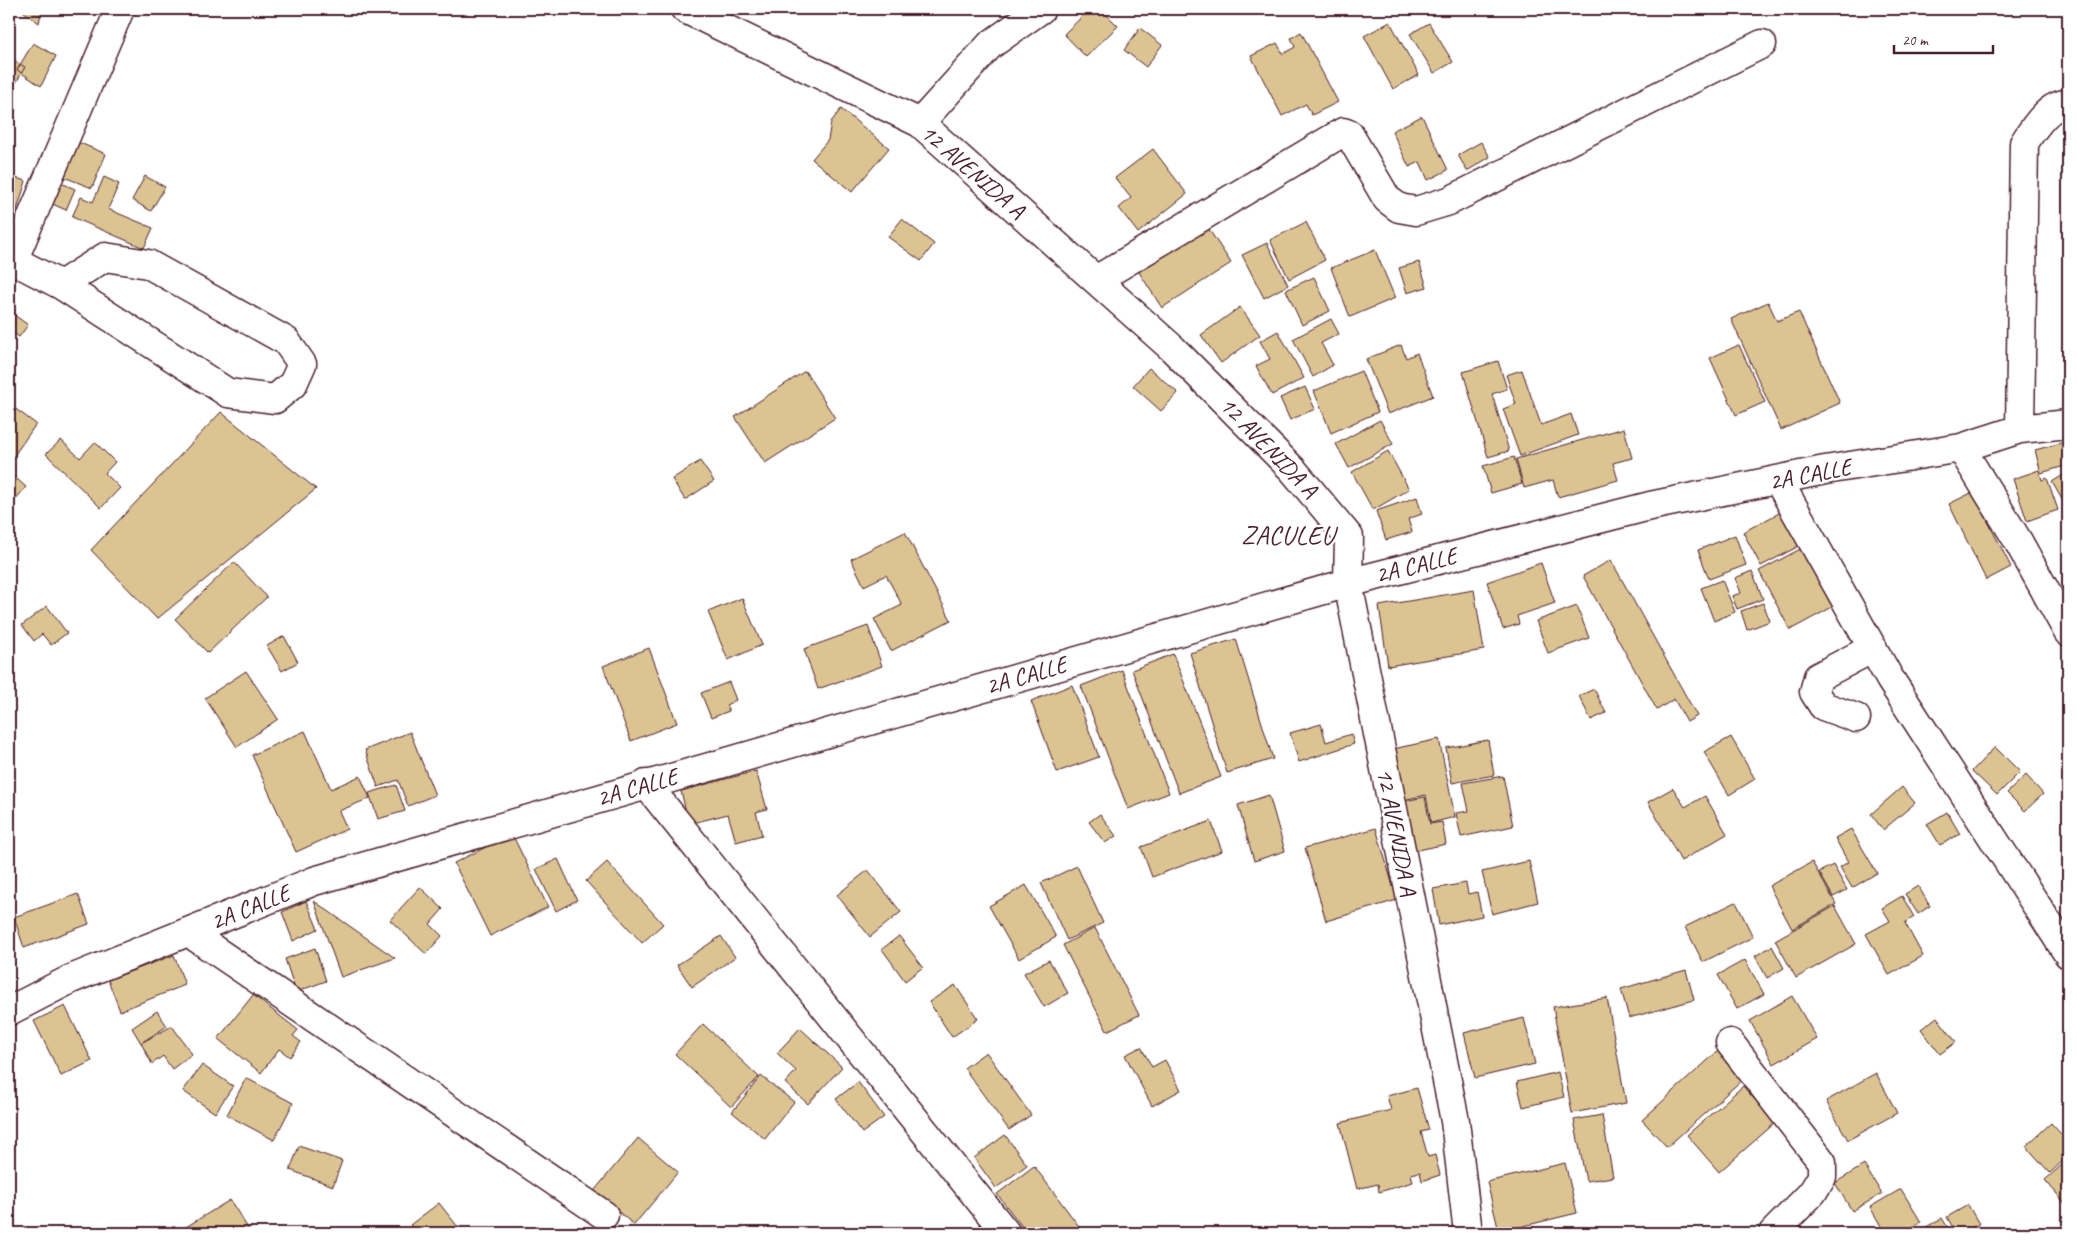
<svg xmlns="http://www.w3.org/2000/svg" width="2077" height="1242" font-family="Caveat,sans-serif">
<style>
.building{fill:#dcc392;stroke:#4a1f2b}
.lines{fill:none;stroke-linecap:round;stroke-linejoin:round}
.minor-casing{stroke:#4a1f2b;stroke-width:31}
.minor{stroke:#fff;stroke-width:28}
.labels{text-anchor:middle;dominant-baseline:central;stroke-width:4.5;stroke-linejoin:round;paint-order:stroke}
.street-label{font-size:24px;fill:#4a1f2b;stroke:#fff}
.quarter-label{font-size:26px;letter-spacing:1px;fill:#4a1f2b;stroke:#fff}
</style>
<rect width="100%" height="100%" fill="#fff"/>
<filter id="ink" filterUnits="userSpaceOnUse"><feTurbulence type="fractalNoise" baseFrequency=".02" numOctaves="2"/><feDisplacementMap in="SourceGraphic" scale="10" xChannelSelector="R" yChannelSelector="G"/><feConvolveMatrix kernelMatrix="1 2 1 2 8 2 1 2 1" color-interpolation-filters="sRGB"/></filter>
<g filter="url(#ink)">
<path class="building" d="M20,9H42L39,23Z
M1090,9H1101L1118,26L1086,57L1064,34Z
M1390,22L1419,75L1393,89L1364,36Z
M1429,23L1453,62L1434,73L1410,34Z
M1140,28L1162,45L1146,67L1124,50Z
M1301,32L1338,102L1312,115L1306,104L1282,116L1251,56L1277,43L1283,54L1295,47L1291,38Z
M33,43L56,56L41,86L17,70Z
M9,58L25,67L9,95Z
M841,109L889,148L852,192L812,159L828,140L831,122Z
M1422,116L1448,170L1428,180L1420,162L1409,167L1392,131Z
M73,140L106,154L92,188L59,175Z
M1481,142L1490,157L1467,171L1458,155Z
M1153,149L1187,194L1138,233L1119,208L1131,198L1115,178Z
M9,176L26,181L9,236Z
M145,176L165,187L151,211L132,200Z
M104,177L119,184L108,209L153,228L144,248L72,217L81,197L93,202Z
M59,182L75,189L66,210L50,203Z
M902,219L934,244L921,261L888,237Z
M1306,222L1325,260L1289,279L1270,240Z
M1206,225L1231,263L1162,308L1137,269Z
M1267,243L1288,285L1264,298L1242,255Z
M1375,250L1395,298L1350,317L1331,268Z
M1419,262L1427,287L1407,293L1399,268Z
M1314,277L1330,311L1302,325L1286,290Z
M1768,302L1777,321L1799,312L1840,403L1781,430L1731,319Z
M1240,307L1260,335L1221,363L1201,335Z
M13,314L28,325L19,337L9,330V319Z
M1331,319L1339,334L1321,343L1333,365L1313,377L1293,339Z
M1278,331L1304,378L1272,395L1256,366L1270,359L1260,341Z
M1401,345L1406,358L1417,353L1433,396L1388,414L1366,359Z
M1739,345L1765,402L1736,415L1710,358Z
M1498,361L1507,389L1492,394L1509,451L1488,457L1463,372Z
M1149,368L1178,393L1161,411L1133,386Z
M1522,370L1541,425L1571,414L1578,435L1520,456L1503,409L1516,404L1506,375Z
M805,371L835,418L765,463L735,417Z
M1361,371L1378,412L1331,433L1314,391Z
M1305,387L1315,409L1290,420L1280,398Z
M9,404L36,424L13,457L9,454Z
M221,412L316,489L157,619L91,550Z
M1380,420L1393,444L1349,468L1336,444Z
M1624,428L1632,458L1613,463L1618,480L1558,497L1553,480L1524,488L1516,459Z
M61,440L80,458L95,442L115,462L105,473L120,488L101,508L46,454Z
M2068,441V465L2041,473L2035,450Z
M1388,451L1409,489L1373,510L1352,472Z
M1514,457L1522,484L1491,493L1483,466Z
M700,461L714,481L685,500L672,479Z
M2039,470L2042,480L2047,478L2058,510L2027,521L2013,479Z
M9,472L26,487L9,507Z
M2068,472V510L2052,482Z
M1973,492L2011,567L1986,580L1949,504Z
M1417,497L1422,514L1408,519L1412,532L1386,540L1376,511Z
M1781,512L1799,546L1761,566L1743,532Z
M905,532L951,620L891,651L874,619L902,605L886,575L864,586L851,559Z
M1735,535L1746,565L1709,579L1698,550Z
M1806,546L1836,605L1790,630L1759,571Z
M1611,560L1697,716L1687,722L1674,699L1657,710L1583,576Z
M234,562L267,597L208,653L175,619Z
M1541,563L1555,603L1517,616L1519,624L1503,629L1487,582Z
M1752,571L1763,599L1737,609L1732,596L1741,593L1735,578Z
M1722,580L1735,612L1714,621L1701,588Z
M1474,590L1484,650L1388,666L1379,606Z
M742,598L762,645L728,660L708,612Z
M1763,603L1770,621L1747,630L1741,611Z
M47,606L67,633L51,645L42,634L34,641L22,625Z
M1577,606L1589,638L1548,653L1536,621Z
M868,626L882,666L818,689L804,649Z
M284,636L298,662L282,671L267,646Z
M1236,639L1273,759L1227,773L1190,653Z
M649,648L677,723L631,741L603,666Z
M1173,654L1221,777L1179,793L1132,670Z
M1122,670L1169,793L1128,809L1081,686Z
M246,671L278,719L237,747L205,698Z
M729,682L736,700L726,705L729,711L711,718L701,693Z
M1072,685L1099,757L1057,772L1031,701Z
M1594,689L1606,713L1591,720L1579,696Z
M1321,724L1326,742L1351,734L1354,744L1299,762L1290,733Z
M305,731L331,789L360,776L370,798L339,811L347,829L296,852L252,755Z
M410,732L435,795L408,806L398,780L378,787L365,750Z
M1731,737L1755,779L1729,795L1704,752Z
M1439,739L1455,817L1431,823L1426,795L1403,800L1393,749Z
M1488,740L1494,775L1452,783L1446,748Z
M1995,747L2020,772L1997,795L1972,771Z
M756,771L767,809L756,812L762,835L736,842L728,814L689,824L681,791Z
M2026,775L2043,794L2025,811L2007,793Z
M1503,776L1513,826L1461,837L1456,813L1469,811L1463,783Z
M396,785L405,811L378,819L369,793Z
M1902,787L1915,803L1883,830L1871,814Z
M1673,788L1685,807L1705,796L1727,834L1681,861L1648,802Z
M1269,795L1285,851L1254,861L1238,805Z
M1425,797L1430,824L1442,822L1446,844L1414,851L1404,801Z
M1947,812L1960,834L1940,845L1927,824Z
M1100,814L1116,836L1105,843L1089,822Z
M1211,821L1222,851L1152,877L1141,847Z
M1376,828L1397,900L1326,921L1305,848Z
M1851,829L1877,873L1852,888L1840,867L1848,862L1835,838Z
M512,834L548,907L490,936L454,863Z
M558,859L577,900L556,911L536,869Z
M1529,861L1538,902L1492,914L1482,872Z
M607,862L663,924L642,943L586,881Z
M1812,862L1836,904L1792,929L1769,886Z
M1833,865L1847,890L1833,897L1819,872Z
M1077,866L1103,923L1067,940L1041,883Z
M868,870L901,912L870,937L837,895Z
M1466,883L1468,894L1477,892L1482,916L1439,925L1433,889Z
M1026,885L1056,937L1019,959L989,906Z
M1918,886L1930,906L1918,914L1905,894Z
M420,887L443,909L430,924L442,936L426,954L390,920Z
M78,894L89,924L24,948L14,917Z
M1902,896L1914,917L1905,923L1923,956L1889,975L1866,934L1890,921L1882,908Z
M306,901L318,929L293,941L282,912Z
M314,901L395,958L341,977Z
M1736,902L1753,937L1703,962L1685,927Z
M1835,906L1856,944L1796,978L1775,940Z
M1095,928L1139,1015L1107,1031L1063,945Z
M721,936L735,957L692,987L677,965Z
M899,936L923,967L905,981L882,949Z
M1772,946L1784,968L1767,978L1755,956Z
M315,948L326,981L296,992L285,959Z
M174,955L185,985L120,1011L108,980Z
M1049,960L1068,993L1044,1007L1024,973Z
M1745,960L1764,994L1737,1009L1718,975Z
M1686,970L1694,1000L1629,1018L1621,989Z
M955,985L978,1019L952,1037L929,1002Z
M253,995L298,1030L293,1036L301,1042L290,1057L279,1049L261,1073L218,1039Z
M1792,996L1817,1039L1774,1064L1750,1021Z
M1607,998L1626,1103L1572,1113L1553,1007Z
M65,1006L92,1061L61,1076L34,1021Z
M157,1011L167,1026L141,1043L132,1028Z
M1937,1017L1956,1042L1940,1054L1921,1029Z
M1524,1018L1535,1064L1475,1078L1464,1033Z
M703,1024L759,1077L731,1107L675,1054Z
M172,1026L192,1054L172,1069L163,1056L152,1064L141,1043Z
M800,1028L842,1067L808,1104L785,1083L796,1071L777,1053Z
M1141,1047L1152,1067L1165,1060L1181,1090L1152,1106L1125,1055Z
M1718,1051L1743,1079L1667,1147L1642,1120Z
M986,1052L1031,1115L1009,1130L964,1068Z
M202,1065L233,1086L215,1113L183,1091Z
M1558,1072L1564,1097L1523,1107L1517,1082Z
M1876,1073L1897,1113L1848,1140L1826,1101Z
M761,1076L794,1102L765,1139L732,1112Z
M246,1078L293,1103L274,1140L227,1115Z
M858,1082L884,1117L862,1133L836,1099Z
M1743,1086L1775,1123L1719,1172L1687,1135Z
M1417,1088L1429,1130L1421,1132L1428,1157L1435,1155L1440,1175L1422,1181L1420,1172L1411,1174L1413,1182L1379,1192L1378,1184L1357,1189L1340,1123L1391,1110L1387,1096Z
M1602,1115L1613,1177L1586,1181L1574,1120Z
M2051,1123L2068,1142V1156L2050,1173L2026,1146Z
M1005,1135L1027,1165L996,1188L974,1158Z
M638,1138L678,1172L634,1225L594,1191Z
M299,1146L342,1161L333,1186L290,1170Z
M1565,1163L1577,1213L1499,1232L1487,1182Z
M2064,1163L2068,1168V1207L2045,1180Z
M1864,1165L1882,1194L1852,1211L1835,1183Z
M1034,1166L1084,1233H1027L997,1194Z
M1901,1189L1921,1222L1903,1233H1885L1870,1207Z
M230,1200L251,1233H176Z
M439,1203L458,1227L449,1233H417L410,1225Z
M1968,1205L1979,1224L1961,1233H1956L1947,1217Z
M1942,1218L1951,1233H1916Z"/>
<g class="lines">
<g class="minor-casing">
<path id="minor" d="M685,9L920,123L1173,349L1293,470L1349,537L1348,583L1455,1121L1468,1233
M920,123L990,45L1041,9
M9,258L61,285L228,393L275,399L293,384L302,364L286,341L148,264L105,257L61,285
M13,261L120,9
M1096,280L1343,132L1349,134L1387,199L1399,208L1416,211L1449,201L1762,44
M2020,429L2024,143C2033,129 2049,103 2068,104
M1961,448L2018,541L2068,632
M1778,480L1890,679L2068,954
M1856,718L1823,706L1814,692L1818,677L1873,648
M646,784L1006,1233
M188,932L604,1215
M9,1011L71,979L314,881L1348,583L1650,506L1825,470L1961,448L2020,429L2068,424
M1730,1043L1822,1162V1177L1812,1193L1773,1233"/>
</g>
<use href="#minor" class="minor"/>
</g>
</g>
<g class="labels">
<g class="street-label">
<text transform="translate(973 171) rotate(41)">12 AVENIDA A</text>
<text transform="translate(1269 447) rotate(46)">12 AVENIDA A</text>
<text transform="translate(1810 474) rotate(-11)">2A CALLE</text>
<text transform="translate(1416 565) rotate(-14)">2A CALLE</text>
<text transform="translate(1026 675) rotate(-16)">2A CALLE</text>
<text transform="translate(637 787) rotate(-16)">2A CALLE</text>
<text transform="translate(1397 832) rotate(79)">12 AVENIDA A</text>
<text transform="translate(250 907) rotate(-22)">2A CALLE</text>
</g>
<g class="quarter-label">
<text x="1288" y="535">ZACULEU</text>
</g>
</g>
<rect width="2077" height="1242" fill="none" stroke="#fff" stroke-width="30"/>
<rect x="15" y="15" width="2047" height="1212" fill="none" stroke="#4a1f2b" stroke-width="2" filter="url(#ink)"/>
<path d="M1894 45v8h99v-8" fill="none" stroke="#4a1f2b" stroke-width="2.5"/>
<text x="1902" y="45" font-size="15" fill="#4a1f2b" stroke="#ffffff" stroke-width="4" paint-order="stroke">20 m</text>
</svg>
